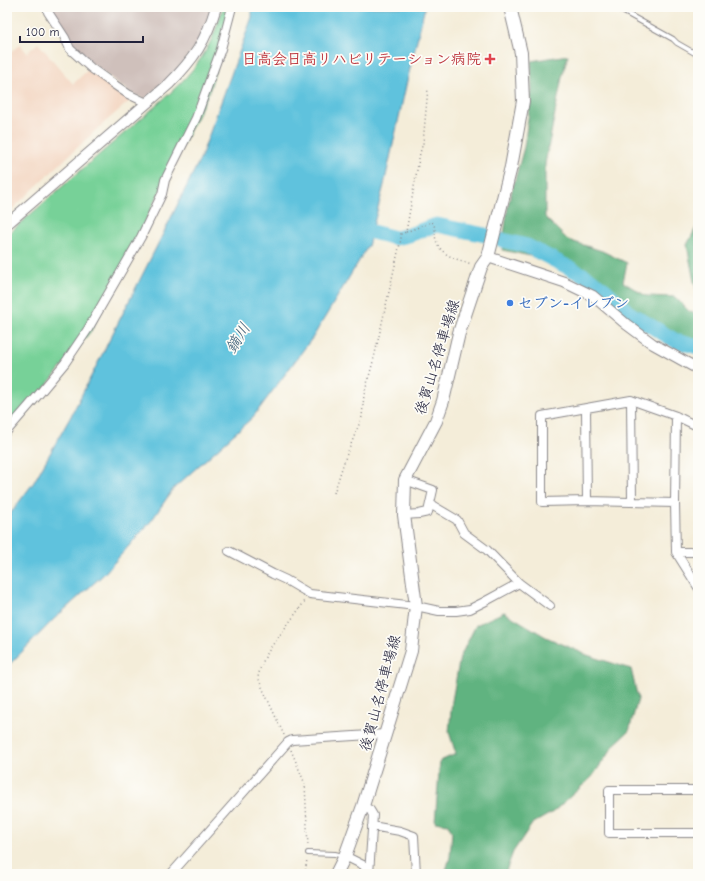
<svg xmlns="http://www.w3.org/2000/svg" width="705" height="881" font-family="'Comic Neue','Klee One',sans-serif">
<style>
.built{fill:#f3d4bf}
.industrial{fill:#cfc0bb}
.green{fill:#77d198;stroke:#4c7a6a}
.forest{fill:#61b380;stroke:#426a5e}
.water{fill:#5fc2dd;stroke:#40728c}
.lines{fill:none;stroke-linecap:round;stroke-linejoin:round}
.river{stroke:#5fc2dd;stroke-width:15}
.service-casing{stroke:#8b888a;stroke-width:6}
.minor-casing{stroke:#8b888a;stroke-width:10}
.tertiary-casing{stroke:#8b888a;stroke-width:12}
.secondary-casing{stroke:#8b888a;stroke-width:14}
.path{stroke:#8b888a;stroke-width:1.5;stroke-dasharray:1 3;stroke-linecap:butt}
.service{stroke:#fff;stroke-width:4}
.minor{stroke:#fff;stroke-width:8}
.tertiary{stroke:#fff;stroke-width:10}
.secondary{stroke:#fff;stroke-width:12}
.health-dot{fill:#e0444e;stroke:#fdfcf7;stroke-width:1.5}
.shop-dot{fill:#3f7fe0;stroke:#fdfcf7;stroke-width:1.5}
.labels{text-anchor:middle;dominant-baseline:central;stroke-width:3.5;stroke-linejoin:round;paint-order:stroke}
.health-label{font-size:15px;font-weight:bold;fill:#be3a42;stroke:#fdfcf7;text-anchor:end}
.shop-label{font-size:15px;font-weight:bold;fill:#366cbe;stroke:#fdfcf7;text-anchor:start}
.street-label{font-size:15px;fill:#22223b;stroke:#fdfcf7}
.water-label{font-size:16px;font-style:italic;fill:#375a74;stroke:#fdfcf7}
</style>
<rect width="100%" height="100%" fill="#fdfcf7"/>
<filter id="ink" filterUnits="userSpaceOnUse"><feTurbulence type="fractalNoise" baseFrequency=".025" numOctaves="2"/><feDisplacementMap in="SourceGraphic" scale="8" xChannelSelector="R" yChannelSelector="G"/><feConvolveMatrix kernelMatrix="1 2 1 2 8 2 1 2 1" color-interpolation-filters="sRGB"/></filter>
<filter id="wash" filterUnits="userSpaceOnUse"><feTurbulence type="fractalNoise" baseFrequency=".012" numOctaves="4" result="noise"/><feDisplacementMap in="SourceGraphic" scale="16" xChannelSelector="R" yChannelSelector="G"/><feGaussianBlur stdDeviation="0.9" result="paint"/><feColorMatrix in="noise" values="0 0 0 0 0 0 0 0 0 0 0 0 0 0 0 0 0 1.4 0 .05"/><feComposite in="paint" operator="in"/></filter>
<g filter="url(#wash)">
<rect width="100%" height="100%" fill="#f4edd9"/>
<path class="built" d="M38,43L73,84L90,68L133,98L97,129L7,214V56L20,44L27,53Z"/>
<path class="industrial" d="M50,7H211L202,35L190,54L176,71L145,99L131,93L71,48Z"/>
<path class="green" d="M223,7H234L209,92L91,331L7,434V235C48,199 88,164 129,129C153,108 184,84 202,57C212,41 218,25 223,7Z"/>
<path class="forest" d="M568,55L562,77L545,164V217L568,240L602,251L627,263L623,282L646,296L675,297L690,312L698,314V353L687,347L654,320L622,301L545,259L502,250L508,205L524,147L532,90L531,61Z
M698,224V295L694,281L687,245Z
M504,612L546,637L587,655L631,669L638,699L629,731L615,744L592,777L553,812L532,824L513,852L506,871L512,874H445L450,857L452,832L448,824L435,822L440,761L456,754L449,732L452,701L460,657L476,625Z"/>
<path class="water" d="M252,7H425L407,81L384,185L368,246L313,337L253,417L173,489L152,520L103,575L54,619L7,667V518L34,482L71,416L164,232L201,157L252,17Z"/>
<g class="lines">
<path class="river" d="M352,230L372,232L396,238L409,235L430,227L437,225L485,235
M502,240L527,246L587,277L605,290L629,313L676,341L698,347"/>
</g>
</g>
<g filter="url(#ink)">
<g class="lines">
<g class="service-casing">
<path id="service" d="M615,7L673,39L677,43L698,55
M308,853L335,854L343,856"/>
</g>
<g class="minor-casing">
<path id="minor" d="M48,7V12L65,38L70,49L91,68L109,81L128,94L147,103
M631,400L632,501
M586,409L587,501
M676,416L675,503L676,552L698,587
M7,431L40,393L65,363L88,329L141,237L162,194L165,180L196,118L221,49L232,7
M675,503L587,501L542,502V416L631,400L676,416L695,425L698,427
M430,504L457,520L464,533L487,550L519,583L550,606
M404,515L419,514L428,512L433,490L405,480
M229,551L273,574L286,580L310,594L416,606L439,611H456L470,609L484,602L519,583
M676,552H698
M698,790H609V833H698
M363,806L370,810L373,815L369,874
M372,826L400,831L414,836L416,874
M345,856L363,865L369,872
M171,874L288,742L292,740L385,734"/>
</g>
<g class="tertiary-casing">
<path id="tertiary" d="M7,224L169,84C194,59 206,41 216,7
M488,257L564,282L593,296L626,324L653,344L698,369"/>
</g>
<g class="secondary-casing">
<path id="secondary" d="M336,874L345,856L363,806L411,651L416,606L404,515L405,480L436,421L443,401L459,333L481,267L488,257L511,167L523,101L521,53L510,7"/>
</g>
<path class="path" d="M406,232L432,222C437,228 434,234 436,240C440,256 459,260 472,264
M334,493L345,459L362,417L364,395L374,358L401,239V234L406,232L420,153L423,143L428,88
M284,735L261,685L258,677L260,669L264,659L271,647L305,601
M291,750L305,784L308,847
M305,874L307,859"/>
<use href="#service" class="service"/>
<use href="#minor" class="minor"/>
<use href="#tertiary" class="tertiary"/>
<use href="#secondary" class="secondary"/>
</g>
</g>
<path class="health-dot" d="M488 53h4v4h4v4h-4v4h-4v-4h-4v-4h4z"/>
<circle class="shop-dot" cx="510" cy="303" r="4"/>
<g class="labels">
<g class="health-label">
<text x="481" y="59">日高会日高リハビリテーション病院</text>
</g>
<g class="shop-label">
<text x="518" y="303">セブン-イレブン</text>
</g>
<g class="street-label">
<text transform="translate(437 357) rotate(-73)">後賀山名停車場線</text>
<text transform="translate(380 693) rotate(-75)">後賀山名停車場線</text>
</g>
<g class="water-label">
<text transform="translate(238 338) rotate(-58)">鏑川</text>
</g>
</g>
<rect width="705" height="881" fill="none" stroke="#fdfcf7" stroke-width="24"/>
<path d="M20 36v6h123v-6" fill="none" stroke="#22223b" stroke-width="2"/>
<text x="26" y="36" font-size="12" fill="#22223b" stroke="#fdfcf7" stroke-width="3" paint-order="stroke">100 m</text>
</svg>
